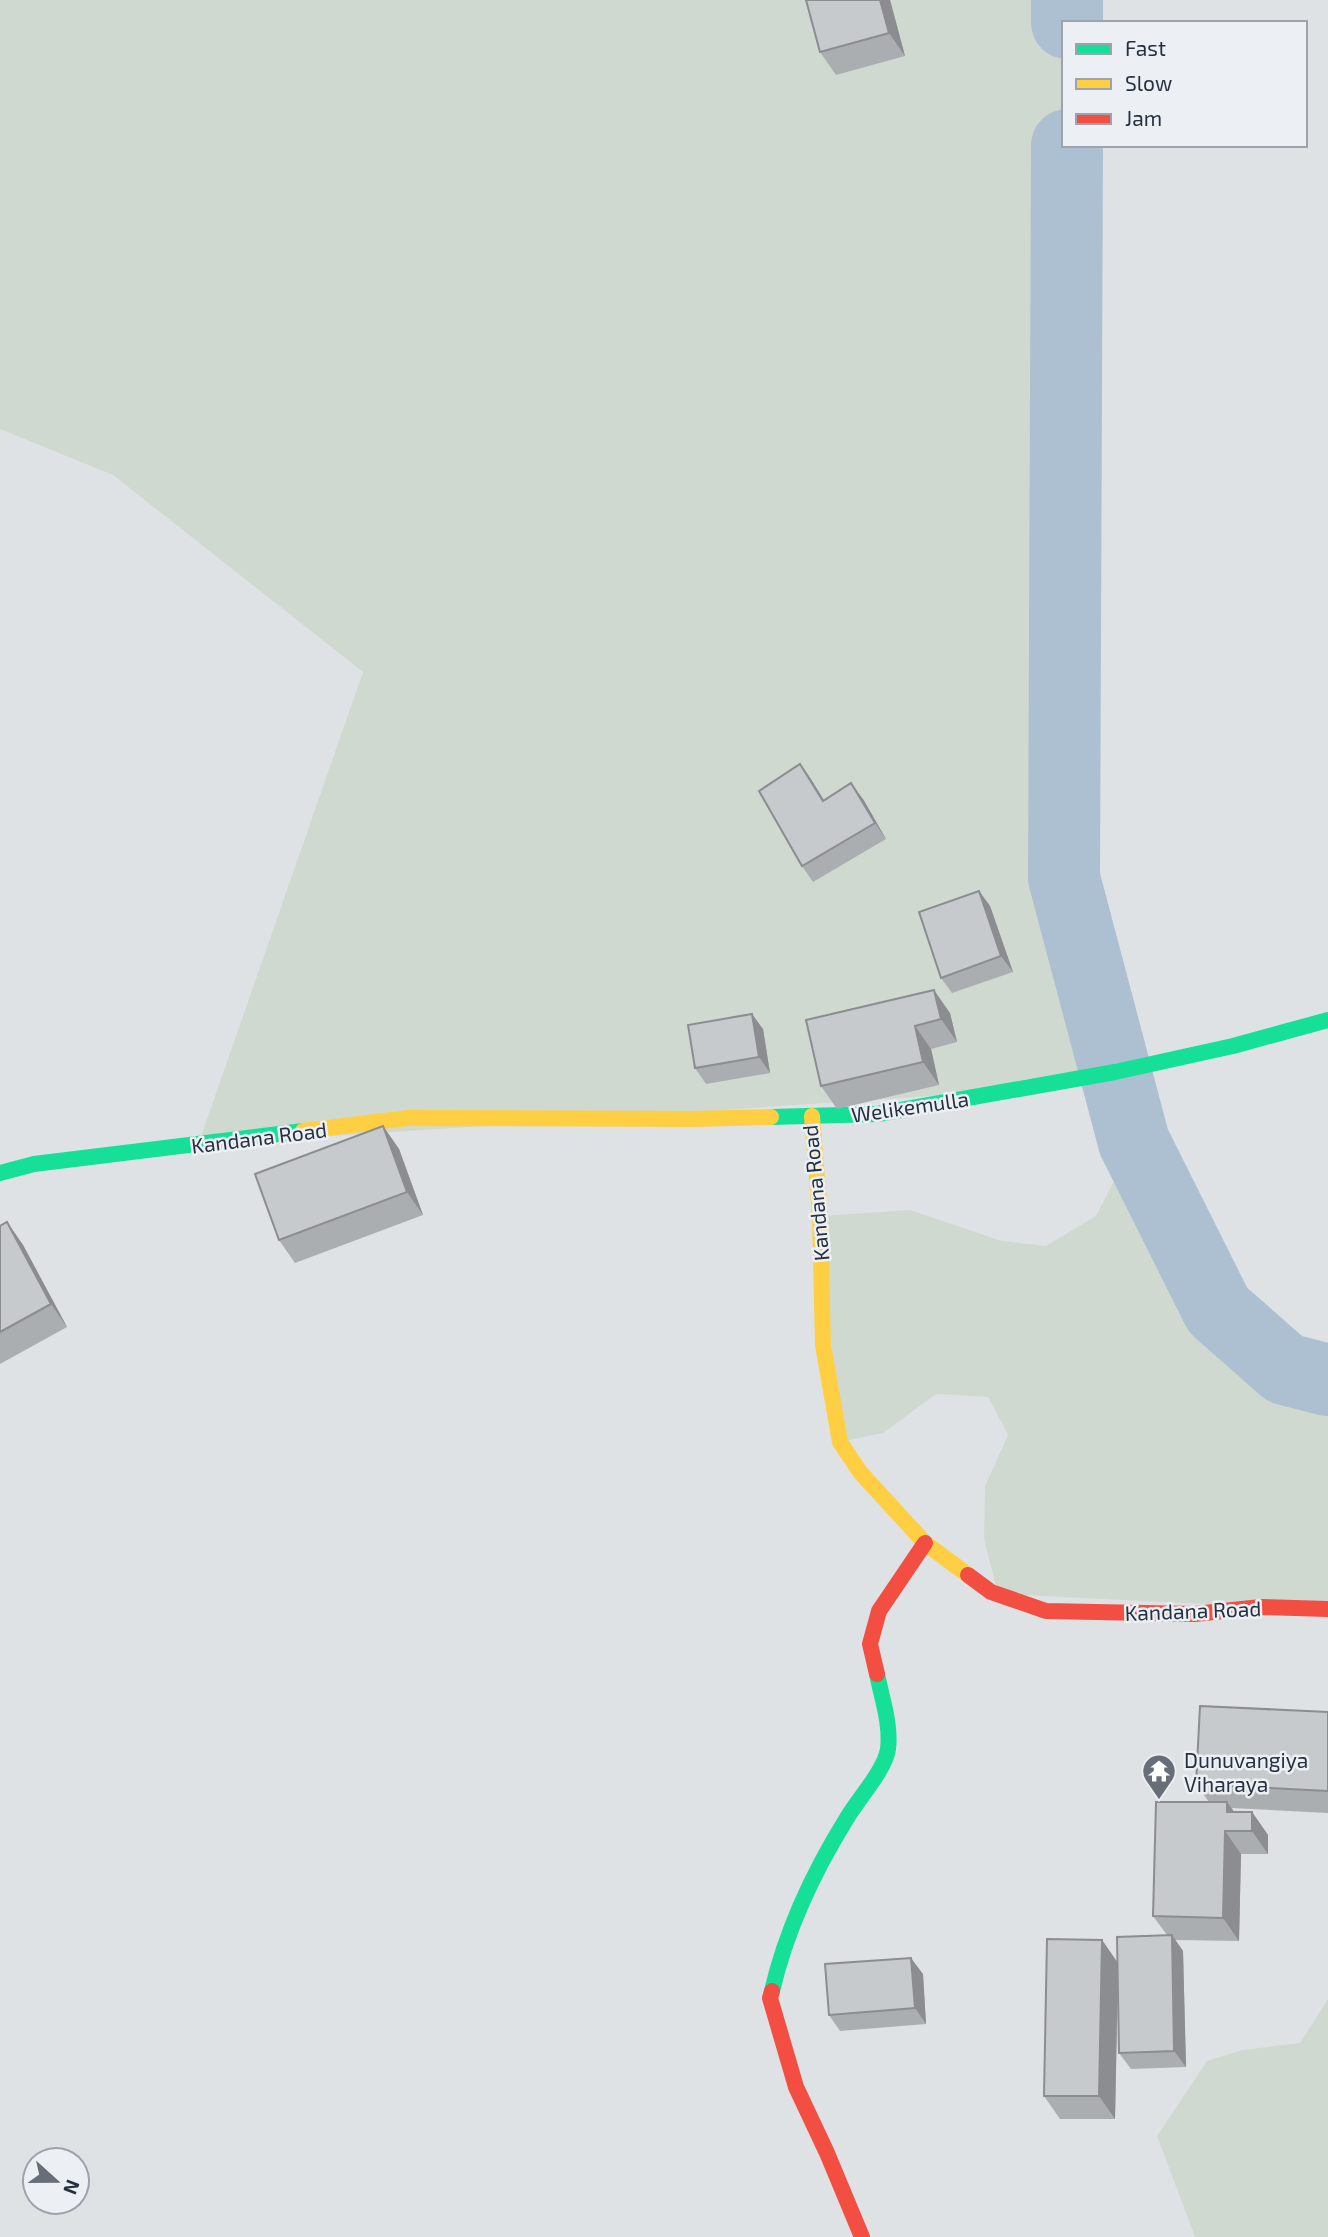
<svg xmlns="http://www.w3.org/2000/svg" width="1328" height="2237" font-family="'Exo 2',sans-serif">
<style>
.green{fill:#d0d9d0}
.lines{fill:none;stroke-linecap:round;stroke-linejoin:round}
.river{stroke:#acc0d1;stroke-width:72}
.fast{stroke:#16e098;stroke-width:16}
.slow{stroke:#ffcf43;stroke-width:16}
.jam{stroke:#f24e42;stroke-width:16}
.wall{fill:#abaeb0}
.shaded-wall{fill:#8b8d90}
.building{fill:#c7cacd;stroke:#8b8d90;stroke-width:2}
.labels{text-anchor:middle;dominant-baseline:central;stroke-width:5;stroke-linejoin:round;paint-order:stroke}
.street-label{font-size:21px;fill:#26303e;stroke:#ecf0f5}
.poi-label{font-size:21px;fill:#26303e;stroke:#ecf0f5;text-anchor:start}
</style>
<rect width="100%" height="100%" fill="#dfe2e5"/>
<path class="green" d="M0,0H1067V23H1064V145H1067L1064,878L1115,1072L1006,1091L198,1145L363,672L113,475L0,429Z
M1134,1142L1218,1310L1285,1369L1328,1380V1610L998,1594L984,1539L985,1486L1008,1435L988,1397L936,1394L883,1433L840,1442L820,1216L910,1210L1002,1241L1046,1246L1096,1216Z
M1328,1999V2237H1195L1157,2136L1207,2061L1242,2050L1300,2043Z"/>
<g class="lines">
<path class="river" d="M1067,23V0
M1067,145L1064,878L1134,1142L1218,1310L1285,1369L1328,1380"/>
<path class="fast" d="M771,1117L878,1114L1115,1072L1233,1046L1328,1020
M0,1173L34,1164L303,1131
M772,1991C786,1931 814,1871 847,1818C858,1799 885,1770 888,1749C891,1724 882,1699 877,1674"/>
<path class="slow" d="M812,1116L820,1216L823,1345L840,1442L860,1472L925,1543L968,1575
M303,1131L408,1118L693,1119L771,1117"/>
<path class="jam" d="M968,1575L991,1592L1046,1611L1195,1614L1261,1607L1328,1609
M877,1674L870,1644L879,1611L925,1543
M772,1991L770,1998L796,2087L827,2153L862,2237"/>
</g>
<path class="wall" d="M890,0L905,56L836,75L820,52Z
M800,764L824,800L863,799L886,839L813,882L802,866Z
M979,891L990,906L1013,972L952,993L941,978Z
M950,1013L957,1042L931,1049L939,1085L837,1109L821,1086L806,1020Z
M763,1029L770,1073L706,1084L695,1068Z
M383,1126L399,1149L423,1215L295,1263L279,1240Z
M7,1222L23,1245L67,1327L0,1364V1226Z
M1328,1712V1813L1232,1808L1234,1812H1252L1268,1835V1854H1241L1239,1941L1175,1940L1183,1951L1186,2067L1131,2069L1119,2053L1118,1982L1115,2119H1060L1044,2096L1102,1940L1117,1962L1167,1935L1153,1916L1209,1802L1196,1784Z
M923,1974L926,2024L840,2031L829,2015Z"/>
<path class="shaded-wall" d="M880,0H890L905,56L889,33Z
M800,764L811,779L834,817L823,801Z
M851,783L863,799L886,839L875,823Z
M979,891L990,906L1013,972L1001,956Z
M934,990L950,1013L957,1042L941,1019Z
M752,1014L763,1029L770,1073L759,1057Z
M915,1026L931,1049L939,1085L923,1062Z
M383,1126L399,1149L423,1215L407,1192Z
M7,1222L23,1245L67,1327L51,1304Z
M1227,1802L1243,1825L1227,1812Z
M1252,1812L1268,1835V1854L1252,1831Z
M1225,1831L1241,1854L1239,1941L1223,1918Z
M1172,1935L1183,1951L1186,2067L1174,2051Z
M1102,1940L1118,1963L1115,2119L1099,2096Z
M911,1958L923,1974L926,2024L915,2008Z"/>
<path class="building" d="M806,0H880L889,33L820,52Z
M800,764L823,801L851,783L875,823L802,866L759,791Z
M979,891L1001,956L941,978L919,912Z
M934,990L941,1019L915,1026L923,1062L821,1086L806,1020Z
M752,1014L759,1057L695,1068L688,1025Z
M383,1126L407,1192L279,1240L255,1174Z
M7,1222L51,1304L0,1332V1226Z
M1200,1706L1328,1712V1791L1196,1784Z
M1156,1802H1227V1812H1252V1831H1225L1223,1918L1153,1916Z
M1172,1935L1174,2051L1119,2053L1117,1937Z
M1047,1939L1102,1940L1099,2096H1044Z
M911,1958L915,2008L829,2015L825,1964Z"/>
<defs>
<g id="temple-pin" transform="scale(1.75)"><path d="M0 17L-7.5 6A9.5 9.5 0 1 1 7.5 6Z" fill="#676e78" stroke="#ecf0f5"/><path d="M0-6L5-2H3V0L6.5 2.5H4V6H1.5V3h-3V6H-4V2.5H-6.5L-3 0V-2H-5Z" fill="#fff"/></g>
</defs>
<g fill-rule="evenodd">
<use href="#temple-pin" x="1159" y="1771"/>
</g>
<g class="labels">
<g class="street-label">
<text transform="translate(910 1106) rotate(-8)">Welikemulla</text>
<text transform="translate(259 1137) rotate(-7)">Kandana Road</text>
<text transform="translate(815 1193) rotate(-95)">Kandana Road</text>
<text transform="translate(1193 1610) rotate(-2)">Kandana Road</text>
</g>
<g class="poi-label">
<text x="1184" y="1759">Dunuvangiya<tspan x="1184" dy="24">Viharaya</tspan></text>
</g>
</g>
<rect x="1062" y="21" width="245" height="126" fill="#ecf0f5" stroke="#9da3ac" stroke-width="2"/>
<rect x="1076" y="44" width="35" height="10" fill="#16e098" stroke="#9da3ac" stroke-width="2"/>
<text x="1125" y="56" font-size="21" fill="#26303e">Fast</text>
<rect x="1076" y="79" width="35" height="10" fill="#ffcf43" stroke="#9da3ac" stroke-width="2"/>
<text x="1125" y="91" font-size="21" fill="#26303e">Slow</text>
<rect x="1076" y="114" width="35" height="10" fill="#f24e42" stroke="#9da3ac" stroke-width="2"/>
<text x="1125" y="126" font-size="21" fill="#26303e">Jam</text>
<g transform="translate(56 2181) rotate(111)"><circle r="33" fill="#ecf0f5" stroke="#9da3ac" stroke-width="2"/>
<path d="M0-5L12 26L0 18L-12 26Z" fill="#676e78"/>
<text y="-10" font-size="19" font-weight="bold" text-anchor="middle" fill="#26303e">N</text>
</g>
</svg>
